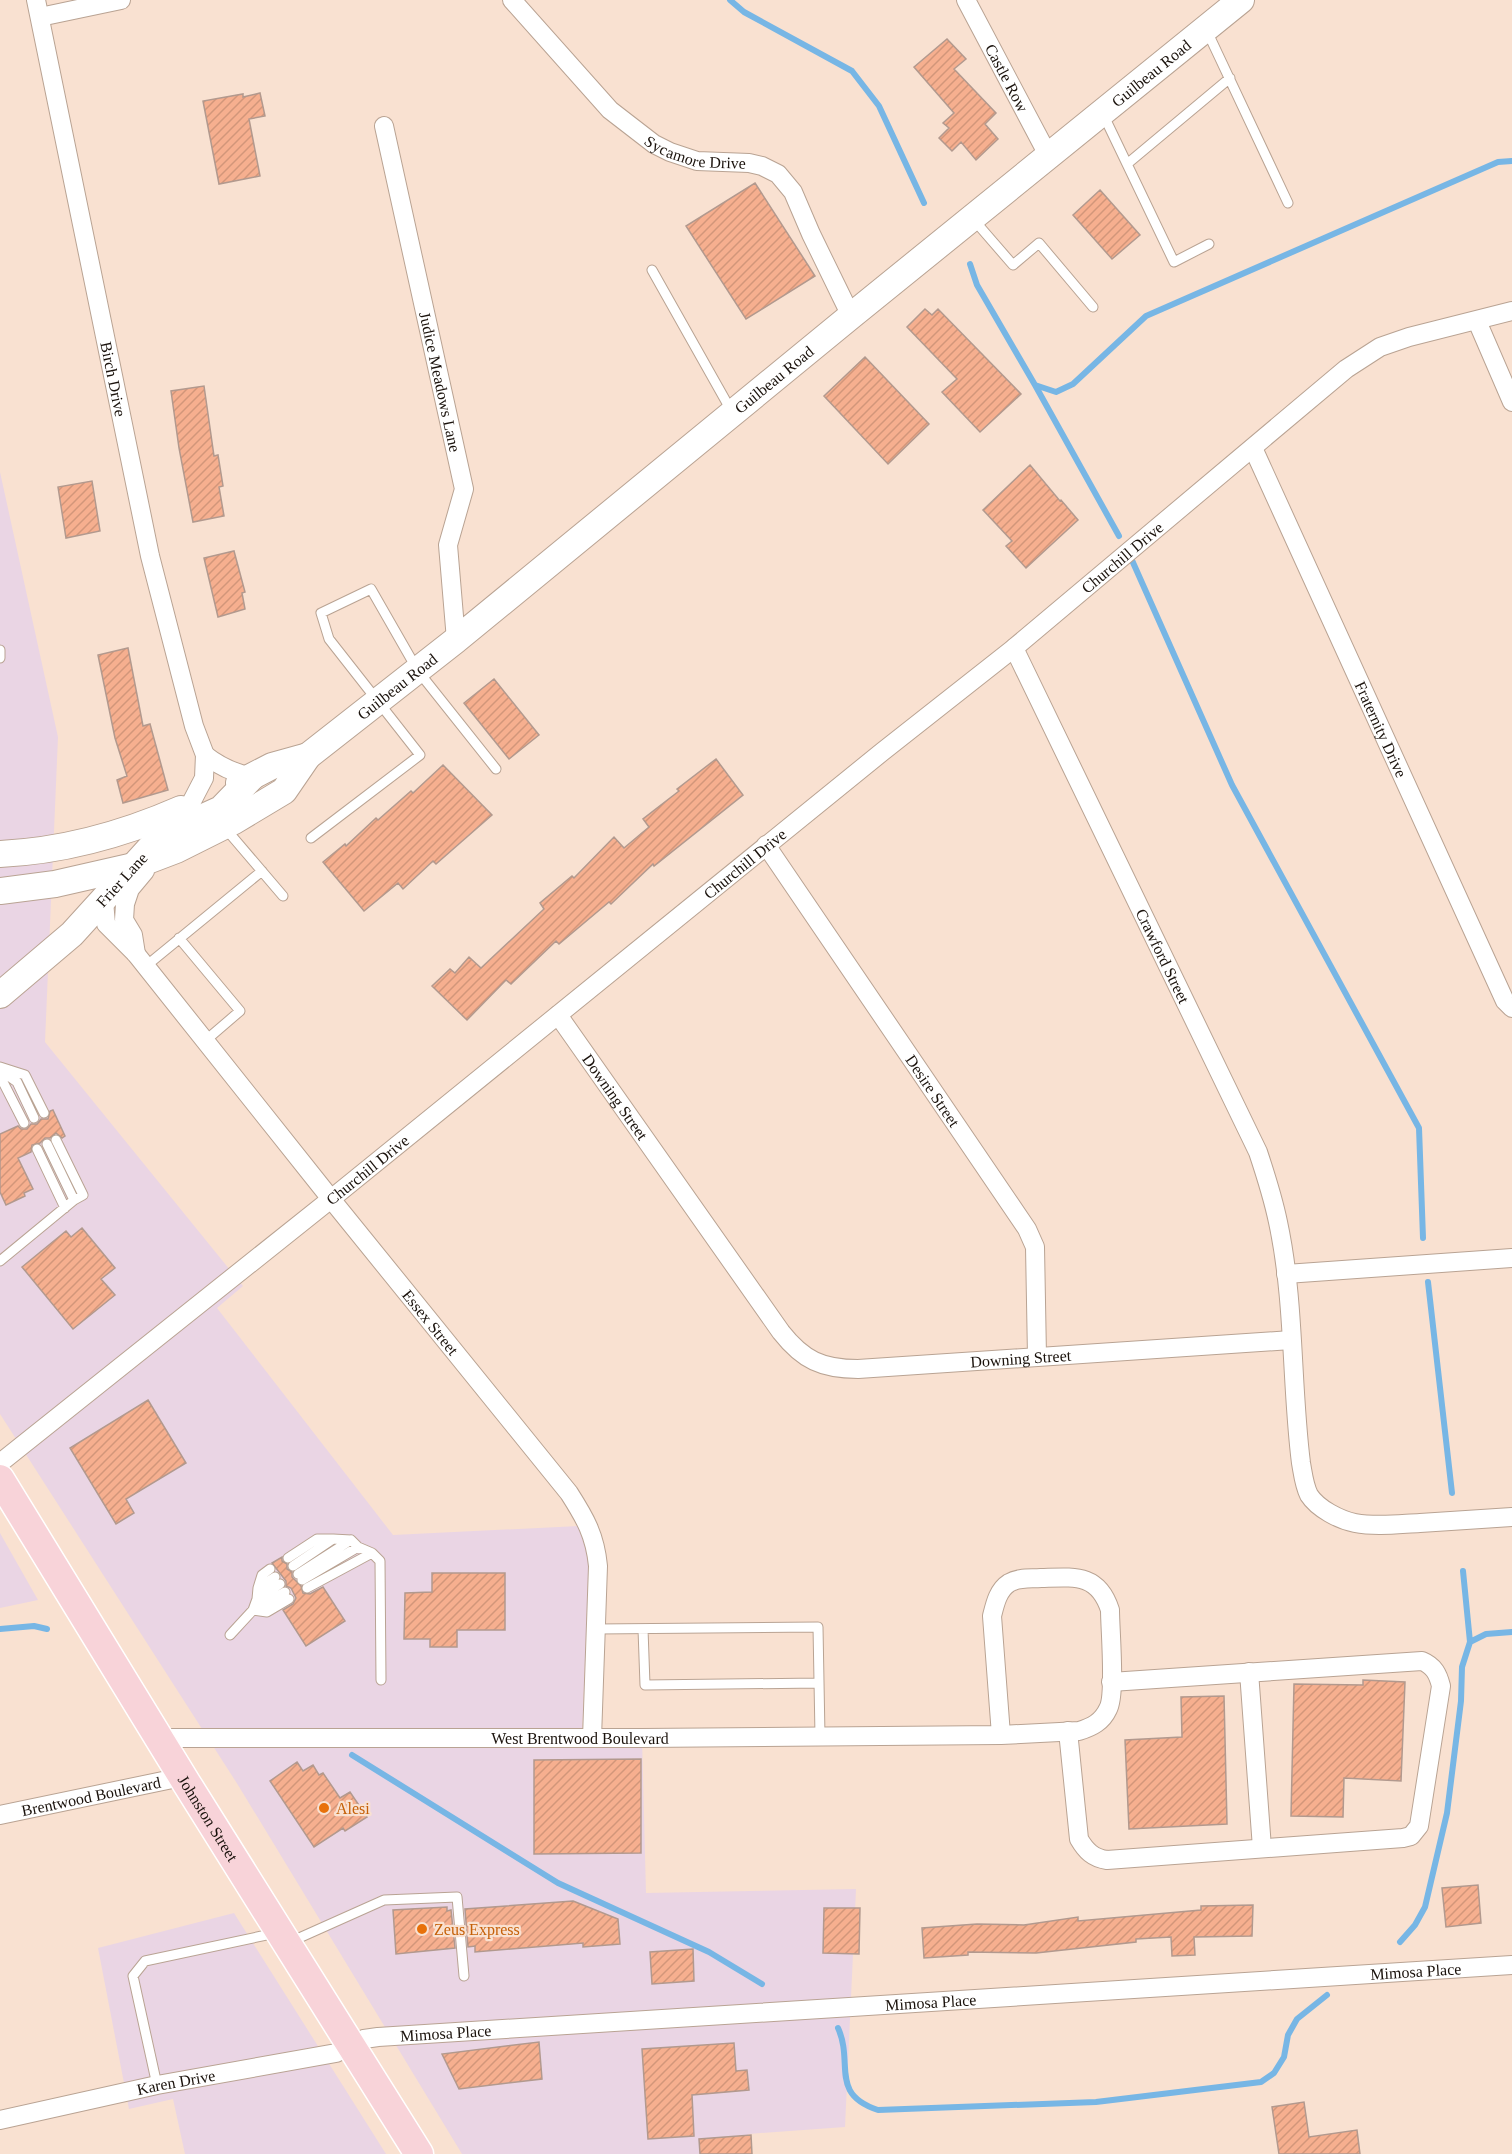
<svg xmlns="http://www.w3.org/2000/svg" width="1512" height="2154" font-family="Georgia,serif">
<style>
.commercial{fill:#ead5e4}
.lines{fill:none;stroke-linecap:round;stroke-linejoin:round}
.stream{stroke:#77b6e5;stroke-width:6}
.building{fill:url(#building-hatch);stroke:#b2998e;stroke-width:1.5}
.lane-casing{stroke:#b9a393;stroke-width:11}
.street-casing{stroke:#b9a393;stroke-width:20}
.secondary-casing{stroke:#b9a393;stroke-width:28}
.primary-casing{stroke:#fff;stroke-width:31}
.lane{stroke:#fff;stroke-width:9}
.street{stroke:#fff;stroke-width:18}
.secondary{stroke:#fff;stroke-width:26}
.primary{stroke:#f8d3d9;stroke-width:28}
.food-dot{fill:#e8710a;stroke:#f9e1d1;stroke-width:2}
.labels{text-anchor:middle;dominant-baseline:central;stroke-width:4.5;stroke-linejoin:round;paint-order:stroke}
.street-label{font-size:16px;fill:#1a120c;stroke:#f9e1d1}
.food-label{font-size:16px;fill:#c56008;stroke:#f9e1d1;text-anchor:start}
</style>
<defs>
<pattern id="building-hatch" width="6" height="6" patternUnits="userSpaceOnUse" patternTransform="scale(1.5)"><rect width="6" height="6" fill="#f6af8f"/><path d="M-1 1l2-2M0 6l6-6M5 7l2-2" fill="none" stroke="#d2967a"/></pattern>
</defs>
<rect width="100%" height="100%" fill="#f9e1d1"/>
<path class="commercial" d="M0,472L58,737L45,1042L243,1286L217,1308L393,1535L579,1526L589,1553L582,1738H642L646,1893L856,1889L845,2127L748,2134V2154H462L238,1785L0,1414Z
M0,1533L38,1600L0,1608Z
M234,1913L386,2154H185L173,2099L129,2109L98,1948Z"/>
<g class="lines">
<path class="stream" d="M730,0L744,12L852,71L879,106L924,203
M970,264L977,285L1035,385L1056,392L1073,384L1146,316L1498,162L1512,161
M1035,385L1119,536
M1131,558L1232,785L1419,1128L1423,1238
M1428,1282L1452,1493
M0,1629L34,1626L47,1629
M1470,1642L1486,1634L1512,1632
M352,1755L558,1883L709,1952L762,1984
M1400,1942L1415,1925L1425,1907L1447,1813L1461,1701L1462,1667L1470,1642L1463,1571
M838,2028C854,2063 829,2094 878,2110L1096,2102L1261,2082L1274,2073L1284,2057L1288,2035L1297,2019L1327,1995"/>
</g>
<path class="building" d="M947,39L966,59L954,69L996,113L985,124L998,139L976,160L961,142L952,151L939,138L949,128L943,123L954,113L914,67Z
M260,93L265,116L249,119L260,176L219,184L203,101L243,94V97Z
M755,183L815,276L746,319L686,226Z
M1100,190L1140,235L1112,259L1073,215Z
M925,309L932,315L938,309L1021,394L980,432L942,392L957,379L907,327Z
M865,357L929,424L888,464L824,396Z
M204,386L214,456L218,455L223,486L219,487L224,516L193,522L179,448L171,391Z
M1030,465L1060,501L1061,500L1078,520L1026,568L1006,546L1012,541L983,510Z
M92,481L100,531L66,538L58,487Z
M234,551L245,592L242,593L245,609L218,617L204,558Z
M128,648L143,726L150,724L168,790L123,803L117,780L127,776L115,738L98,655Z
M494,679L539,735L509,759L464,703Z
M716,759L743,795L654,866L653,864L611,904L609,902L559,944L556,941L511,984L506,980L467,1020L432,986L450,969L455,973L469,957L481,968L544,909L540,903L572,876L574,878L614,837L624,848L649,827L643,819L679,791L677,789Z
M443,765L492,815L436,864L433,861L403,889L398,883L364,911L323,862L345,844L346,846L376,818L378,820L411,791L413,793Z
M53,1110L65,1136L62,1138L56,1133L50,1138H45L40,1143L32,1145L31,1152L18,1158L33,1189L24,1193L25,1196L6,1205L0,1192V1134L18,1126L21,1129H27L31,1124H37L41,1119H48L50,1111Z
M82,1228L115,1268L101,1279L115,1295L73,1329L22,1267L66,1231L71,1237Z
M148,1400L186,1463L126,1499L134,1513L116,1524L70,1448Z
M282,1557V1561L287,1564V1569L292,1572V1577L301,1586L303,1593L310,1594L323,1587L345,1621L306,1646L283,1610L293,1604L296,1598L291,1588L286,1586V1581L272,1563Z
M432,1573H505V1630H457V1647H430V1639H404L405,1593L432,1592Z
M1363,1680L1405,1682L1401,1781L1344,1778L1343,1817L1291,1816L1294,1684L1363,1685Z
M1224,1696L1227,1824L1129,1829L1125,1740L1182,1737L1181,1697Z
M641,1759V1853L534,1854V1760Z
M297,1762L303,1771L313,1765L319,1775L323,1773L340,1798L350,1792L367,1817L345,1831L343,1828L314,1847L270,1781Z
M1478,1885L1481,1923L1446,1927L1442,1888Z
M573,1901L618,1919L620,1944L583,1947V1943L475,1952V1946L468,1947L465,1909Z
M1253,1905L1252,1936L1194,1937L1195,1955L1172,1956L1171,1937L1136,1939V1942L1036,1953L968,1952V1955L924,1958L922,1928L977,1924L1024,1925L1078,1917V1921L1201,1910V1906Z
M447,1907V1911L451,1910L455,1948L396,1954L393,1910Z
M824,1908H860L859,1954L823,1953Z
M693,1949L694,1981L652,1984L650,1952Z
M539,2042L542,2079L459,2089L442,2054Z
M734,2043L736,2071L747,2070L749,2090L692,2095L694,2136L648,2139L642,2049Z
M1304,2102L1309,2137L1357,2130L1360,2154H1279L1272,2107Z
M751,2135L752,2154H700L699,2139Z"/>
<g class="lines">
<g class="lane-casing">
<path id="lane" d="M1207,31L1288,203
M1103,114L1174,262L1209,244
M1127,164L1230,78
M974,220L1013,265L1039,243L1093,307
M652,270L732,412
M0,650V658
M225,828L283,896
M311,838L420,755L329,639L321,613L371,589L418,671L496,769
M179,938L240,1011L205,1041
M146,966L262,871
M0,1067L25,1075L44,1113
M0,1070L17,1082L34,1118
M0,1076L24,1123
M47,1144L74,1200
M37,1149L65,1208
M0,1261L74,1200L83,1195L56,1140
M288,1558L317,1539H333
M293,1566L333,1539L351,1540
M298,1574L351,1540L358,1547
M302,1580L358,1547L372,1553
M258,1588L262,1575L270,1569
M307,1588L372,1553L380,1561L381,1680
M257,1599L258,1588L275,1577
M253,1610L257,1599L280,1584
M253,1610L285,1592
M597,1629L818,1627L820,1736
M643,1629L645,1685L818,1683
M230,1635L253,1610L267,1612L289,1599
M290,1942L384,1900L457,1897L464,1976
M157,2085L133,1976L145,1961L276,1933"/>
</g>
<g class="street-casing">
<g id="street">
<path id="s1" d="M36,0L150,556L194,726L205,755L204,778L190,805"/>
<path id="s2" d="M512,0L610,110L654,144L670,152L697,161L749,163L762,166L778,174L793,192L811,234L851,316"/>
<path id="s3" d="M966,0L1048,155"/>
<path d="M40,17L121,0"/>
<path id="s4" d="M384,126L464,489L448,545L456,640"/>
<path d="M1477,321L1512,402"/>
<path id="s5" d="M1253,448L1505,1001L1512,1008"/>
<path id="s6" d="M1014,648L1258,1152C1266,1176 1273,1198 1278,1222C1295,1301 1291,1384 1301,1463C1303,1474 1304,1485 1309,1495C1318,1509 1340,1520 1355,1523C1376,1527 1399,1524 1420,1523C1451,1521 1481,1519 1512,1517"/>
<path d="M205,755C220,767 234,773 252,777"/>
<path id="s7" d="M766,845L1027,1229L1035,1247L1037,1356"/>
<path id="s8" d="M104,901L106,924L136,954L331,1199L569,1493C585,1518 595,1535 598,1566L592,1738"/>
<path d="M136,954L133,935L124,920L125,904L130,889L145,871"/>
<path id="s9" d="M558,1015L781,1332C803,1360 822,1369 858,1369L1291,1340"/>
<path d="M1286,1274L1512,1258"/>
<path id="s10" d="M0,1463L331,1199L882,752L1014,648L1346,369L1380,347L1409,337L1512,311"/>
<path d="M1249,1672L1262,1848"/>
<path d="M1068,1731L1079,1839C1086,1851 1093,1858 1107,1860L1403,1838L1411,1836L1419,1826L1441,1686C1438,1674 1434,1666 1422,1661L1111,1682"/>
<path id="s11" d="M158,1738H642L1001,1735L1079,1731C1092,1727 1102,1722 1108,1709C1116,1695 1110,1630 1110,1610C1098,1573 1074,1577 1041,1578C1031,1579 1019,1577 1009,1583C998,1590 995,1604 992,1616L1001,1735"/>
<path id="s12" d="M0,1815L182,1777"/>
<path id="s13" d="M0,2120L157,2085L336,2053L364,2039L378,2037L1512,1965"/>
</g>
</g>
<g class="secondary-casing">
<g id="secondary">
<path d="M239,783L272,766L308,756"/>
<path d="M0,854C62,851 124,834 181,809"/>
<path id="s14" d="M0,891L55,884L134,866L176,850L234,821L284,791L308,756L456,640L851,316L1241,0"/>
<path id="s15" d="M0,995L72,934L161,836L221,809L252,777"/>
</g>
</g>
<g class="primary-casing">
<g id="primary">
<path id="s16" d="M0,1479L187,1784L419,2154"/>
</g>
</g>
<use href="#lane" class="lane"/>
<use href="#street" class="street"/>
<use href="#secondary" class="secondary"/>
<use href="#primary" class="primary"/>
</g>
<g class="food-dot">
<circle cx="324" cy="1808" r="6"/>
<circle cx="422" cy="1929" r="6"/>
</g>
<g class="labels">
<g class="street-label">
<text stroke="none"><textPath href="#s14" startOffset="1432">Guilbeau Road</textPath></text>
<text stroke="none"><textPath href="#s3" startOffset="88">Castle Row</textPath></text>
<text stroke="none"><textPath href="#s2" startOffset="246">Sycamore Drive</textPath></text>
<text stroke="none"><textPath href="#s1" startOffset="387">Birch Drive</textPath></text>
<text stroke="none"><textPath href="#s14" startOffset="946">Guilbeau Road</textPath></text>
<text stroke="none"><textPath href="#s4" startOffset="262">Judice Meadows Lane</textPath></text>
<text stroke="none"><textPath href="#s10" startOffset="1442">Churchill Drive</textPath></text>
<text stroke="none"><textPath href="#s14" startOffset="460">Guilbeau Road</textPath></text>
<text stroke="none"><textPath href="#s5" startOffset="309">Fraternity Drive</textPath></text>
<text stroke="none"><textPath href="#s10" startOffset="956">Churchill Drive</textPath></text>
<text stroke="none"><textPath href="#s15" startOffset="168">Frier Lane</textPath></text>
<text stroke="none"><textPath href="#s6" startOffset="342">Crawford Street</textPath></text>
<text stroke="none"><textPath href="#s7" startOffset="297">Desire Street</textPath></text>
<text stroke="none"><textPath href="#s9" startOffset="100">Downing Street</textPath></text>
<text stroke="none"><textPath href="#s10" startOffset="470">Churchill Drive</textPath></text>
<text stroke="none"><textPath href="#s8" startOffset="537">Essex Street</textPath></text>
<text stroke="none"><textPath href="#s9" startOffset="640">Downing Street</textPath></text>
<text stroke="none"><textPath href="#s11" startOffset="422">West Brentwood Boulevard</textPath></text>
<text stroke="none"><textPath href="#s12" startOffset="93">Brentwood Boulevard</textPath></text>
<text stroke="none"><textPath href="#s16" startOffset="398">Johnston Street</textPath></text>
<text stroke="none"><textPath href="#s13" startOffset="1428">Mimosa Place</textPath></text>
<text stroke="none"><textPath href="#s13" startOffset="942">Mimosa Place</textPath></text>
<text stroke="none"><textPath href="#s13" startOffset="456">Mimosa Place</textPath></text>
<text stroke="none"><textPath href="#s13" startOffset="180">Karen Drive</textPath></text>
</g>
<g class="food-label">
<text x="336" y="1808">Alesi</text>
<text x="434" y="1929">Zeus Express</text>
</g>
</g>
</svg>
